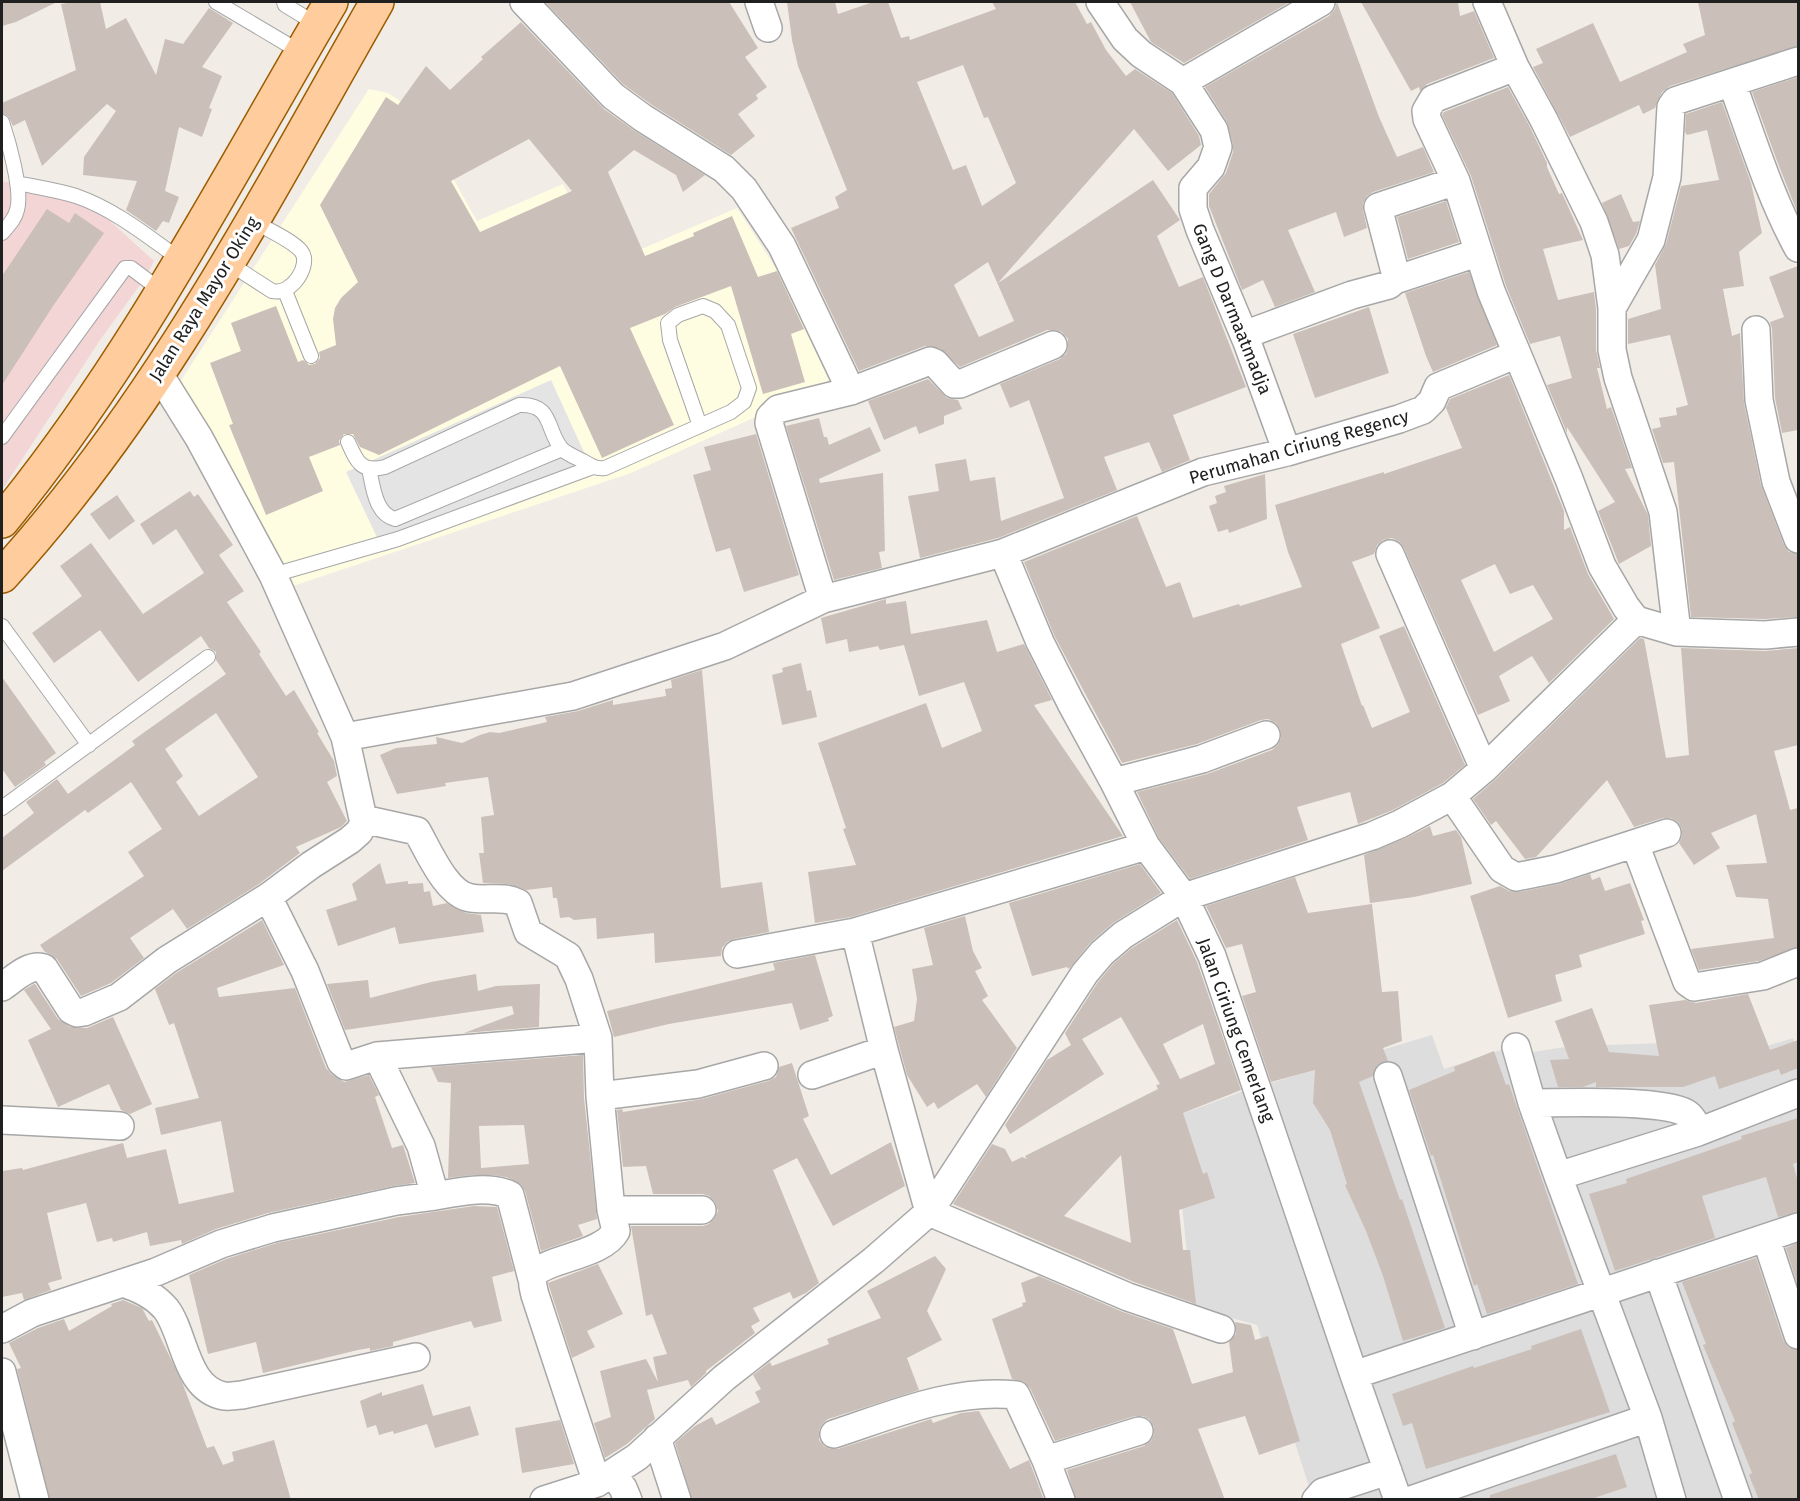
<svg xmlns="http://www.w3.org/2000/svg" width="1800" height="1501" font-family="'Fira Sans',sans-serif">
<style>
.residential{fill:#dedddd}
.commercial{fill:#f3d5d6}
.education{fill:#fffde1}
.parking{fill:#e4e4e4}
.building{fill:#cabfb9;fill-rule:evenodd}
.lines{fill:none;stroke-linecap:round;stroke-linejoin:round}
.lane-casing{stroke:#a7a7a7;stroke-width:16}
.street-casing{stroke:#a7a7a7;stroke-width:30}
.primary-casing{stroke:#9c5c00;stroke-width:36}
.lane{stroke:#fff;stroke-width:14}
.street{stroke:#fff;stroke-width:27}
.primary{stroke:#ffcd9d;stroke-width:33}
.labels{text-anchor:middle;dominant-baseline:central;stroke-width:6;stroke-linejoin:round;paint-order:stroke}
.street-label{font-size:18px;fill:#202020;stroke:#fff}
</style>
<rect width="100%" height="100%" fill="#f1ede6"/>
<path class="residential" d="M1432,1035L1444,1069L1522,1043L1527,1053L1571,1046L1701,1042L1713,1063L1793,1038L1795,1044L1798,1043V1499H1313L1257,1325L1192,1307L1182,1204L1168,1119L1241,1092Z"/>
<path class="commercial" d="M2,181L71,195L110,221L154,261L145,278L100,340L2,490Z"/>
<path class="education" d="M369,89L388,93L415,111L477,221L563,184L604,265L737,208L777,270L840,375L769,411L631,473L290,587L175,390Z"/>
<path class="parking" d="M551,380L594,474L384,552L346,472Z"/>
<path class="building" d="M2,2H57L16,22L2,26Z
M73,2H100L106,29L126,18L156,75L165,39L183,44L209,8L233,23L202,67L222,76L209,108L212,109L202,137L179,127L165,191L179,197L169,223L163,221L156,231L126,210L137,181L83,175L84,157L116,111L107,104L42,166L25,120L13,126L8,116L2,113V103L76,70L61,4Z
M545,2H729L758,48L745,57L767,87L756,95L758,99L738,114L755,136L731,155L652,105L623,84Z
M787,2H835L838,14L873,2H888L901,38L909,36L910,40L996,9L992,2H1075L1087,24L1091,22L1106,50L1126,76L1135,69L1172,93L1199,136L1201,145L1168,171L1134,129L998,283L1153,180L1180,220L1157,236L1179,287L1203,277L1246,387L1173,415L1190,460L1162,472L1149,442L1104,457L1117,490L998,538L920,558L908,496L939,491L935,464L966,459L970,481L995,477L1001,521L1064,498L1029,400L1010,408L1000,384L1060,359L1066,354L1068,348V339L1062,332L1056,330H1047L960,367L941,349L925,346L859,371L791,228L839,208L835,197L847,190L798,66L792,40ZM963,65L984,118L988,117L1016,183L982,206L966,165L953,170L917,82ZM988,262L1014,321L979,337L954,285Z
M1130,2H1290L1184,63L1151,42Z
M1337,2L1379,117L1397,157L1423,147L1434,172L1373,192L1367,196L1363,203V210L1367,228L1344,237L1336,212L1288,230L1315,292L1275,307L1263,280L1242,290L1209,206V194L1226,173L1233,152V144L1227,122L1205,87L1329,16L1335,9Z
M1361,2H1458L1460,16L1474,11L1494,58L1427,84L1420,91L1419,87L1411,91Z
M1698,2H1798V46L1670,86L1662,92L1655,108L1643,114L1639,105L1570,137L1533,67L1543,63L1536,49L1593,23L1620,82L1687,52L1683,44L1705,35Z
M521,22L604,109L635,131L705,175L683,192L676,175L634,150L608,172L645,256L694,236L693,233L732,216L758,277L777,271L804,329L791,334L805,382L763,394L731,286L675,307L665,314L630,328L674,425L602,458L560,366L379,455L360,447L353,434H344L339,441L340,445L309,457L323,491L266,515L229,425L233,424L210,363L241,351L231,323L276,306L298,362L303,360L309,365L315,364L320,358L319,352L336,345L333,319L335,308L341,298L358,282L320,205L386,97L398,105L426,66L450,90L483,59L481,57ZM529,139L572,191L480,232L451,181Z
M1798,77V214L1777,161L1752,92Z
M1508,87L1530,127L1547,163V167L1559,194L1562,193L1583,240L1543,249L1558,300L1594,292L1596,309V350L1600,368H1597L1607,409L1611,407L1632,468L1625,469L1648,515L1651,546L1619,564L1598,511L1615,502L1567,427V433L1547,385L1572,378L1560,336L1530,344L1506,286L1471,176L1442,115L1444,112Z
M1722,102L1751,183L1762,233L1739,252L1744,286L1723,289L1732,336L1740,333L1744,403L1761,485L1784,545L1789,552L1798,554V617L1765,619L1691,617L1674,462L1663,463L1652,429L1661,427L1659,418L1677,415L1676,408L1688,405L1670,335L1628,344V319L1661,309L1655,265L1666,244L1681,186L1719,180L1707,130L1687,135L1685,132L1686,114Z
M1621,194L1633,222L1640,221L1636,234L1629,246L1619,249L1602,203Z
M1446,201L1459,242L1408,259L1397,217Z
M47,209L69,223L75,213L104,233L53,306L2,385V276Z
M1798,266V430L1782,433L1775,398L1772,329L1770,322L1784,317L1769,277Z
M1469,272L1497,345L1433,372L1426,356L1405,293Z
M1369,307L1389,373L1315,398L1293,334Z
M1509,375L1564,511V530L1570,527L1588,574L1614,619L1549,683L1532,656L1499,676L1510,701L1478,715L1404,548L1400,542L1392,538L1383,540L1377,545L1374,554L1352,562L1380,628L1341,644L1362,706L1363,705L1372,728L1410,712L1379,636L1404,626L1465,765L1443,783L1393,810L1358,824L1350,792L1297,807L1308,840L1190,879L1159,838L1137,792L1207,774L1272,750L1278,745L1281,738L1280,729L1276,723L1268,719L1261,720L1197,744L1122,763L1054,635L1024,562L1137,516L1166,587L1180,582L1193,618L1239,604L1240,606L1302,587L1288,552L1275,505L1384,472V474L1462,448L1446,408L1450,399ZM1495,564L1510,594L1533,585L1553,619L1494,652L1461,580Z
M928,379L947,398L958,400L962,409L944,416V424L919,434L916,426L884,440L868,401Z
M819,418L824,437H827L829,445L870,427L881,451L819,479L820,483L883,473L885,551L879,552L882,568L834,580L786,426Z
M756,434L799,575L744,592L730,548L716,552L693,475L711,470L704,447Z
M1265,474L1267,519L1229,533L1228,529L1218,532L1209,506L1217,503L1215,496L1226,492L1224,486Z
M190,491L194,497L198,494L233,545L219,555L244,591L227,602L261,652L259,654L286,696L294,690L319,732L317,733L334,761L337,776L327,782L347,821L341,827L296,847L300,853L259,884L187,929L173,909L130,938L144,958L111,983L81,996L57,959L52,955L45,952L40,945L144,876L128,852L162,829L131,782L88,813L85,810L2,871V838L34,813L26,802L57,779L68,794L135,745L132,741L226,674L216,660V652L209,648L201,636L138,682L100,630L54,663L32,633L82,596L60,566L91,543L143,614L204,573L176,529L153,545L140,524ZM216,713L258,777L199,816L176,782L183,776L165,749Z
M117,495L135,521L109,540L90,514Z
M886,599V604L906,601L911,634L987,620L997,652L1024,644L1052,700L1034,705L1123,836L851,917L815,923L808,872L856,865L843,829L846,828L818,743L926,703L942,748L982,731L964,682L919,696L904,645L880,650L878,646L849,652L847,639L826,644L821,618Z
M1640,638L1644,639L1666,758L1689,755L1681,648L1765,651L1798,648V745L1774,751L1790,810L1798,808V947L1759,961L1699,970L1691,949L1774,938L1768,899L1736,897L1726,865L1767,863L1756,814L1711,833L1720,848L1694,865L1679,843L1682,836V829L1678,822L1671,818H1663L1634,827L1607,780L1536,857L1525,859L1496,821L1491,825L1473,799L1495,780Z
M801,663L807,691L811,690L817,717L782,725L772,675L783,672L782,668Z
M702,670L721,888L762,882L769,932L734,939L727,942L722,948L721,956L655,963L654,933L597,939L596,918L574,920L569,917L560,918L557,898H553L552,887L526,890L508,884L483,883L479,853H484L481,817L494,815L488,777L445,783L446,786L397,794L380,755L396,748L437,744L436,737L462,743L480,735L490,732L499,733L547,722L545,717L578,711L613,700V705L666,696L665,689L672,688L671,680Z
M2,677L56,753L44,762L46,765L15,787L2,769Z
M1430,826L1433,836L1456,830L1461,837L1472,884L1414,897L1370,903L1364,855L1406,838Z
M380,863L386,884L408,881V884L423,883L424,892L430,891L433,906L447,903L466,913L481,915L484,932L399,944L395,927L338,946L326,910L357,900L352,884Z
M1140,864L1161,893L1113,923L1090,943L1069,969L1067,967L1032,976L1009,903Z
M1590,874L1592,880L1600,877L1605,891L1630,883L1644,920L1641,921L1645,934L1579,955L1582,967L1555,975L1562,1001L1508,1018L1470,896L1500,886L1509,891L1519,892L1559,884Z
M1295,877L1308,913L1372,904L1382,992L1398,991L1402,1041L1383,1048L1388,1061L1377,1065L1373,1076L1359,1082L1400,1200L1402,1199L1445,1328L1403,1341L1383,1276L1366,1231L1345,1185L1347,1184L1330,1130L1313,1103L1315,1070L1271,1082L1242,996L1256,992L1242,944L1226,948L1206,906Z
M965,916L973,951L982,968L975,971L988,996L982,1000L1017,1048L986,1097L977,1084L938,1109L934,1102L927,1107L907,1075L894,1027L914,1021L917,999L912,969L933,965L924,928Z
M262,920L284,965L217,988L219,997L295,988L326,1068L331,1074L344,1082L369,1075L379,1095L375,1097L392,1148L403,1145L415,1183L393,1186L268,1213L216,1229L182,1244L181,1240L150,1246L147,1232L113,1242L112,1238L97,1242L86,1203L47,1213L62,1279L48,1283L51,1290L24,1300L22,1293L2,1297V1171L22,1168L23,1170L123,1143L127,1158L166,1149L179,1204L234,1192L221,1121L161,1135L155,1108L199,1098L174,1023L169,1025L155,989L176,973Z
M1177,920L1197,962L1241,1090L1183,1113L1203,1174L1207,1172L1215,1198L1179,1210L1183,1250H1190L1196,1304L1134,1282L953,1204L992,1144L1005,1149L1012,1162L1022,1157L1027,1159L1025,1156L1158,1089L1156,1085L1160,1084L1121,1017L1082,1039L1104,1074L1010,1134L1005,1125L1047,1060L1071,1045L1065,1033L1098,982L1113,964L1132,948ZM1203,1024L1215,1064L1180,1079L1163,1044ZM1121,1155L1131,1243L1064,1216Z
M815,955L833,1016L828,1018L829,1021L800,1030L792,1003L669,1024L614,1037L607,1011L775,970L773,963Z
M476,974L478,991L496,986L540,984L539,1027L464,1033L514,1014L512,1006L345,1030L327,984L368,980L370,998L431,982Z
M34,984H35L58,1019L70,1027L87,1028L113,1017L152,1104L130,1114L121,1110L109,1084L58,1107L28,1040L51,1029L24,990Z
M1748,994L1770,1050L1798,1040V1068L1781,1075L1779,1069L1719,1089L1715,1076L1683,1087H1596V1082L1583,1087H1558L1550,1060L1569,1059L1555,1021L1592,1008L1609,1052L1659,1056L1649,1005L1685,1000L1696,1003Z
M1494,1051L1506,1085L1509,1084L1578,1284L1487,1314L1477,1284L1474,1286L1433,1155L1431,1156L1409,1090L1455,1071L1454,1067Z
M583,1055L584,1098L597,1219L578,1225L583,1236L541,1251L525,1191L521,1184L506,1177L493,1175H472L448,1178L451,1083L438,1082L431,1067ZM524,1125L529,1164L481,1168L479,1126Z
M792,1063L809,1116L803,1119L831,1175L891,1142L905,1186L833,1226L797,1158L773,1170L819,1283L806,1293L793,1299L790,1292L753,1308L760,1321L751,1326L755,1333L706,1371V1373L691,1387L688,1380L647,1390L655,1419L627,1444L605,1458L594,1423L611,1417L600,1371L646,1359L658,1382L653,1357L667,1354L652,1314L646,1316L631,1226H703L709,1224L715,1218L718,1211L715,1202L709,1196L703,1194H653L646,1166L623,1167L617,1110L622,1109L623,1112L702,1099L768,1081L776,1077L779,1067Z
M1798,1118V1162L1793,1164L1798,1182V1212L1778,1217L1766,1177L1702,1196L1715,1238L1615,1271L1589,1194L1627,1183L1626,1179L1742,1139L1741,1136Z
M474,1206L497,1207L514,1271L492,1277L502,1321L474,1328L471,1321L393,1342V1346L370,1351V1348L358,1350L263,1373L256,1342L208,1354L189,1275L226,1259L277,1243L399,1217Z
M1798,1243V1286L1786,1248Z
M935,1256L946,1269L927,1311L942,1340L907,1358L919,1390L828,1419L822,1424L819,1430V1440L824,1446L830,1449H838L928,1420L931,1419L933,1423L961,1413L979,1411L1010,1469L1029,1460L1044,1500H692L675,1443L695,1426L712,1417L716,1425L760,1402L755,1392L761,1389L753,1375L770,1362L772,1366L829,1344L827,1339L881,1318L867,1291Z
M1756,1258L1783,1340L1788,1347L1798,1350V1500H1759L1749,1475L1752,1473L1732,1423L1735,1421L1703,1345L1706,1344L1682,1282Z
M598,1264L623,1314L587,1331L595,1347L572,1358L548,1283Z
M1039,1276L1123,1312L1173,1329L1192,1384L1233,1372L1229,1342L1236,1334L1235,1322L1251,1325L1255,1340L1268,1336L1300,1441L1259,1455L1245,1416L1198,1429L1225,1500H1076L1067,1470L1144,1446L1151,1441L1154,1434V1427L1149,1419L1143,1416H1135L1055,1441L1030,1388L1024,1382L1012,1379L992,1319L1023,1306L1022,1303L1026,1302L1021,1283Z
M123,1300L142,1308L149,1321L152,1320L182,1382L207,1448L214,1446L223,1465L234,1461L232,1452L274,1440L291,1500H50L17,1369L21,1368L9,1343L38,1328L64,1319L69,1331L112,1306L111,1304Z
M1581,1329L1610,1412L1426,1469L1412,1423L1403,1426L1392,1394L1473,1366L1474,1368L1532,1349L1531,1346Z
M423,1384L433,1416L470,1406L479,1435L435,1448L427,1424L394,1434L393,1431L379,1435L376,1425L367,1428L360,1401L382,1392V1396Z
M560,1420L574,1464L522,1473L515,1428Z
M1616,1454L1627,1487L1588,1500H1490V1495Z"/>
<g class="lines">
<g class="lane-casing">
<path id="lane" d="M216,2L302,53
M284,2L285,5L318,25
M2,122C8,140 23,191 17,210C15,219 8,226 2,233
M17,183C36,187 57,190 76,196C116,210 147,236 181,260
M227,262L272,291C292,296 312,264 301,251C292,240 266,229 253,221
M285,291L311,356
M2,437L125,268H131L163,292
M348,442C357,462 361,473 385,467L519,405C554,403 546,432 562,449C567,454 577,458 583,461C591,466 596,469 605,468L731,412L744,402L749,388L728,325L715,311L703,306L678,315L668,323L670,340L700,426
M369,469C373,486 375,514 395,519L562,449
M273,575L398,539L593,467
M2,626L89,745
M2,808L208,657"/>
</g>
<g class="street-casing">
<path id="street" d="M524,2L613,96L643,118L724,169L744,189L782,246L851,391
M759,2L768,28
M1100,2L1125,39L1141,54L1183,82L1214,130L1218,147L1211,167L1193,188V209L1200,230L1247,342L1287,452
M1487,2L1515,67L1544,120L1594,222L1605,255L1612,308V350L1618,378L1663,512L1677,632
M1515,67L1433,99L1426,111L1427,119L1456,181L1491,291L1569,479L1602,566L1626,607L1636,620L1677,632L1765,635L1798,632
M1183,82L1321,2
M1732,83C1752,138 1770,197 1798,248
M1395,280L1477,253
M1612,308L1651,240L1667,177L1671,107L1675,101L1684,98L1798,61
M1756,330L1759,400L1776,482L1798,539
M1244,335L1352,295L1389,285L1395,280V272L1378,207L1456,181
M159,374L199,438L273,575L345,737L573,696L725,646L823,599L1003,553L1203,472L1287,452L1399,419L1423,410L1432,401L1438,387L1517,354
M1003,553L1040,642L1071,703L1114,782L1146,846L1184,897L1212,956L1354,1375L1398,1500
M1390,554L1484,769
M823,599L769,423L770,417L778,409L851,391L930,361L935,363L954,384H960L1053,345
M1114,782L1202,759L1266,735
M1452,796L1502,869L1516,877L1556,869L1667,833
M363,819L417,831C429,852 447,895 471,898C487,901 503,895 518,903L528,932L568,956L579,979L598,1038L600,1096L698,1084L764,1066
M1635,844L1687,982L1694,987L1763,976L1798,962
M268,897L305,971L341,1062L346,1066L377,1056L598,1038
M855,932L884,1050L929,1212L1128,1297L1221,1329
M737,954L855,932L1146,846
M2,987C14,979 29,963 44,968L71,1010L77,1013L84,1012L119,997L167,960L268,897L311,865L350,840L359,832L364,823L345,737
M1516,1047L1532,1103L1558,1176
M377,1056L421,1146L435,1196C458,1192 488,1185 510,1195L532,1279
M812,1075L884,1050
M1388,1076L1473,1336
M1532,1103C1565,1103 1661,1099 1686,1113C1693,1117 1696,1125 1698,1132
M2,1120L120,1126
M611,1210H702
M1766,1238L1798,1335
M1658,1273L1738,1500
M122,1283C140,1288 154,1295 166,1309C185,1334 185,1389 224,1396C229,1397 237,1395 242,1395L416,1357
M2,1329L32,1313L156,1272L221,1244L273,1228L396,1201L435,1196
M2,1372L35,1500
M1354,1375L1798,1227
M834,1434C892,1415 954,1388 1016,1395L1046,1460L1061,1500
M657,1438L677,1500
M1046,1460L1139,1431
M613,1474L623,1488L628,1500
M597,1483L535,1295C534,1290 531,1282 533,1277C541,1258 602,1257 616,1231L611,1210L600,1096
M544,1500L597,1483L637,1457L724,1378L874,1260L929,1212L1085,973L1102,953L1123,935L1184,897L1372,836L1400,824L1452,796L1484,769L1636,620
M1316,1500L1323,1492L1388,1471
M1411,1500L1648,1418
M1672,1500L1648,1418L1558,1176L1698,1132L1798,1093"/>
</g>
<g class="primary-casing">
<path id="primary" d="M2,521C133,362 227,178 331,2
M2,576C157,407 264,200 377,2"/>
</g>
<use href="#lane" class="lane"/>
<use href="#street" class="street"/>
<use href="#primary" class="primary"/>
</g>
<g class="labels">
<g class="street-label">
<text transform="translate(204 299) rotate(-58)">Jalan Raya Mayor Oking</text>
<text transform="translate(1232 309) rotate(68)">Gang D Darmaatmadja</text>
<text transform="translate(1299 447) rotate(-16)">Perumahan Ciriung Regency</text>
<text transform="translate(1236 1030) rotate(70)">Jalan Ciriung Cemerlang</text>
</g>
</g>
<rect width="1800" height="1501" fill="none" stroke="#202020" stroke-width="6"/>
</svg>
